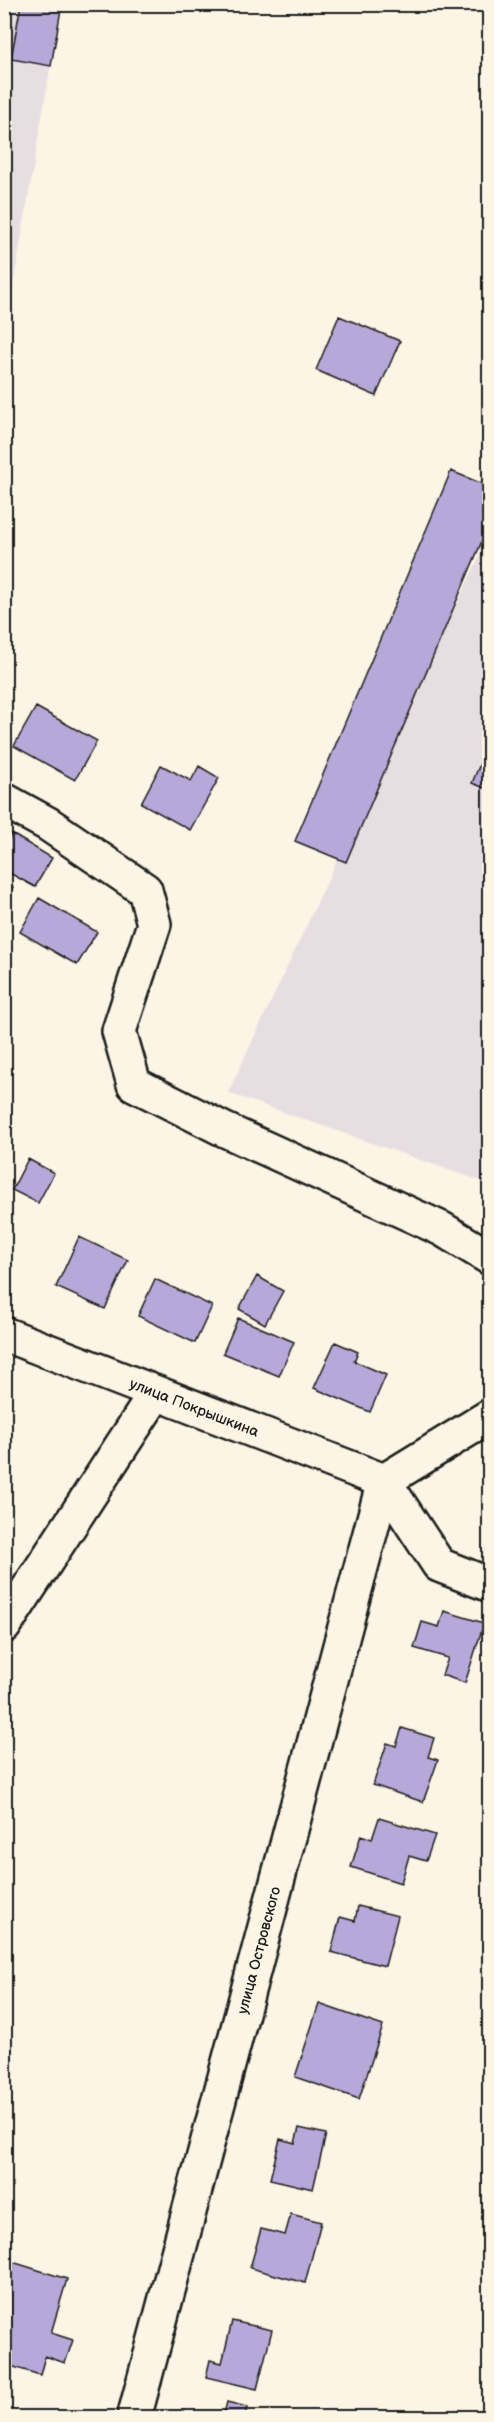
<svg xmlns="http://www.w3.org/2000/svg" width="494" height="2422" font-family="'Balsamiq Sans',sans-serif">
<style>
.built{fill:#e7dee1}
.building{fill:#b6a9d9;stroke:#1c1c1c;stroke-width:1.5}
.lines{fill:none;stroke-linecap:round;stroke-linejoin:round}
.minor-casing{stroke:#1c1c1c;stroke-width:38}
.minor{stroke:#fcf5e5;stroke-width:33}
.labels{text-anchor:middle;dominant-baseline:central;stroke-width:4.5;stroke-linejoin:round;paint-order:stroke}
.street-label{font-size:15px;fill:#1c1c1c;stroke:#fcf5e5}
</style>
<rect width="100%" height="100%" fill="#fcf5e5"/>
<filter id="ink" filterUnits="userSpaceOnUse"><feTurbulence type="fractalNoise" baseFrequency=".0167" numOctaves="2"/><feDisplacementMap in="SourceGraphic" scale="12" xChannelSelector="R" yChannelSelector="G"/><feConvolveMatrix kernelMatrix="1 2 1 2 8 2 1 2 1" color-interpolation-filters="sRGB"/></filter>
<g filter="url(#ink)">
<path class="built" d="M5,5H61L5,333Z
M489,536V1184L228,1093Z"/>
<path class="building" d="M21,4H62L51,66L11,59Z
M339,316L400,341L376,396L316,370Z
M451,471L490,487V522L346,862L295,841Z
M36,707L97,741L75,780L14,746Z
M490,740V790L472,783Z
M161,765L191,781L199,766L219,778L190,830L141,803Z
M12,834L52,858L35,887L4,870V847Z
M4,882L13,887L4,901Z
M39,898L97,932L77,965L20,932Z
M28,1159L54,1173L38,1203L12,1190Z
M79,1237L128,1260L105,1309L56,1287Z
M257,1276L283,1291L265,1324L239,1309Z
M155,1279L212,1306L195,1343L138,1316Z
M238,1318L294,1342L279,1376L223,1353Z
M335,1342L358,1352L354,1361L386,1375L370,1412L314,1388Z
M444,1611L484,1623L465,1683L442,1675L448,1658L414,1648L422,1622L439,1627Z
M402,1728L434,1738L428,1757L438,1760L423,1802L373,1785L387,1743L396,1746Z
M379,1818L435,1835L426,1861L409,1856L401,1883L351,1867L361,1835L372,1839Z
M358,1906L398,1916L385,1966L331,1952L340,1917L355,1921Z
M319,2004L383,2026L359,2099L295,2077Z
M299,2128L326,2134L313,2189L270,2179L280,2139L295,2143Z
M291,2214L321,2222L305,2283L250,2268L261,2229L285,2235Z
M6,2260L67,2279L51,2333L73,2340L65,2363L45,2356L40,2375L4,2364Z
M232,2321L272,2330L257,2389L206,2377L210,2360L222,2363Z
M227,2402L247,2407L245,2418H223Z"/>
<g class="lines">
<g class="minor-casing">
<g id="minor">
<path d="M4,800L48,824L145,890L154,924L119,1031L134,1084L223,1129L442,1229L490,1258"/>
<path id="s1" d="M4,1334L384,1481"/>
<path d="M384,1481L439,1565L490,1585"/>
<path d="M384,1481L490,1416"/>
<path d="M4,1626L156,1393"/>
<path id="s2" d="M134,2418L384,1481"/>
</g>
</g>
<use href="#minor" class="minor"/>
</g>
</g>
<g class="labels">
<g class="street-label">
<text stroke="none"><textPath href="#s1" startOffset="204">улица Покрышкина</textPath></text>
<text stroke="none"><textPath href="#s2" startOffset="484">улица Островского</textPath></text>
</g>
</g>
<rect width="494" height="2422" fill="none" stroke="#fcf5e5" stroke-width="24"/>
<rect x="12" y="12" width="470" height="2398" fill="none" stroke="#1c1c1c" stroke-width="2" filter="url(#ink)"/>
</svg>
